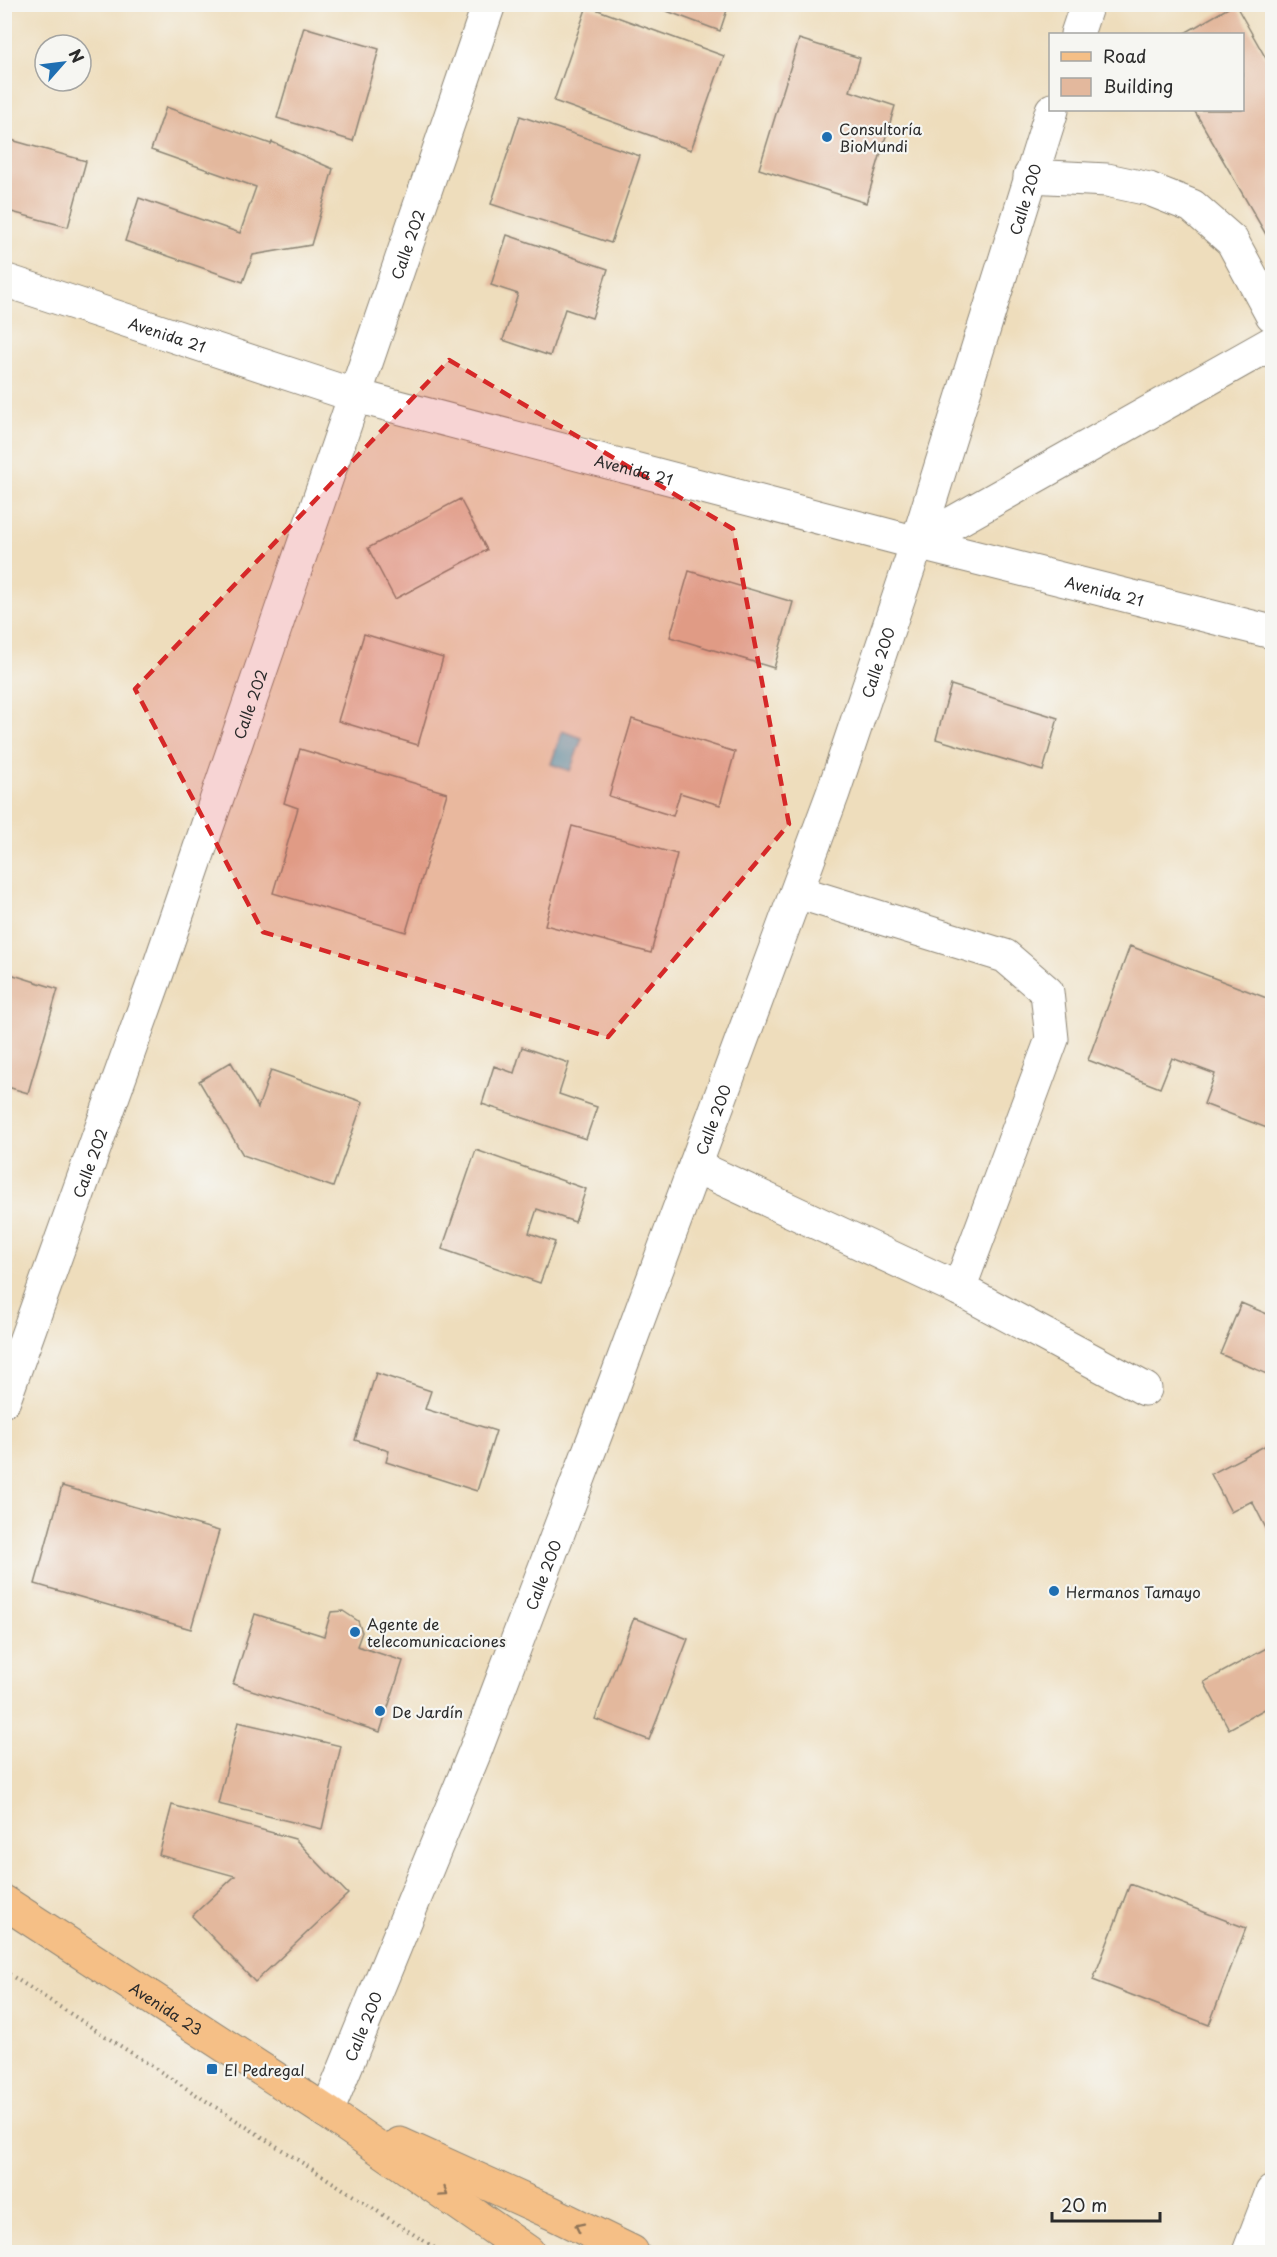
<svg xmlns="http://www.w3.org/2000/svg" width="1277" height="2257" font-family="'Playpen Sans',sans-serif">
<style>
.water{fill:#55bfd1;stroke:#40757e;stroke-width:1.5}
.building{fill:#e3b89d}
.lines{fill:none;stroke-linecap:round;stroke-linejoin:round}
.minor-casing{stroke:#8c8474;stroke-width:35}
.major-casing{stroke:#8c8474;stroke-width:35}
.path{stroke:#8c8474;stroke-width:4;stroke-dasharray:1.5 4.5;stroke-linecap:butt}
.minor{stroke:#fff;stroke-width:33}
.major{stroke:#f5bf86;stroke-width:33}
.oneway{stroke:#907558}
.marked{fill:#d62828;fill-opacity:0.2;stroke:#d62828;stroke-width:4.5;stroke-dasharray:12 8;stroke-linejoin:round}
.poi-dot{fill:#1f6fb2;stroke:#f6f6f2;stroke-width:2}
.labels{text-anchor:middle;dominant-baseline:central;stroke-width:4.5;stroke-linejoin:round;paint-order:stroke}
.poi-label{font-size:15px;fill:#2b2b2b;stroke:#f6f6f2;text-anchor:start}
.street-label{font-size:15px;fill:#2b2b2b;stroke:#f6f6f2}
</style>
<rect width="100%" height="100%" fill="#f6f6f2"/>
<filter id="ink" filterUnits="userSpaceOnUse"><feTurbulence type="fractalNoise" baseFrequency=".0167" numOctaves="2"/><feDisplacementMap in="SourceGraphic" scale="12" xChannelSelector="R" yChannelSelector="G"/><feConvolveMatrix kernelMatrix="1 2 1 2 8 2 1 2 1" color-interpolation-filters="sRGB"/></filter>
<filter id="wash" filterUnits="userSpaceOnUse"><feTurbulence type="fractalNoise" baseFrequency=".008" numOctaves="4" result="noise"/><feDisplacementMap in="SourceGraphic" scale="24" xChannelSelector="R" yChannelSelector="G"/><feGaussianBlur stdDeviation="1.35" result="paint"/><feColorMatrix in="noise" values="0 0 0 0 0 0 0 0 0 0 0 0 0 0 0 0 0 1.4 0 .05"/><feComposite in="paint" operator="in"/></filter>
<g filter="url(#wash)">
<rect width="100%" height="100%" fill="#eeddbc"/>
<path class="water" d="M562,731L582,738L570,771L551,764Z"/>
<g id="blocks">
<path class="building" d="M648,4H729L720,31Z
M1235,4L1272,69V245L1194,110H1242V34H1183Z
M587,6L724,56L691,150L554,101Z
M304,27L379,49L353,141L277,118Z
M799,39L860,58L850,91L895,106L866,203L759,169Z
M166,107L271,144L272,142L333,169L311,245L253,255L243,282L125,241L139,198L240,233L256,187L151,150Z
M520,116L640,156L611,243L491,204Z
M4,138L86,161L68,227L4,210Z
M507,235L608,269L592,318L565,309L550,356L503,340L518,294L491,285Z
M460,499L487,550L395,599L368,548Z
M689,571L793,602L774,668L670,637Z
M364,634L443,658L418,745L338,721Z
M951,685L1058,718L1043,771L936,739Z
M632,719L735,752L720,805L680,793L673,816L609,796Z
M300,749L447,793L406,932L273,893L298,808L284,803Z
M572,826L677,854L651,953L545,925Z
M1130,946L1272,1000V1130L1204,1104L1215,1074L1172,1058L1160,1088L1088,1060Z
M4,972L58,989L28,1093L4,1086Z
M522,1047L569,1063L559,1094L597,1107L586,1139L482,1104L494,1066L514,1073Z
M231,1062L258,1108L271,1070L363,1102L333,1187L243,1155L199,1081Z
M476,1150L586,1189L575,1222L537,1209L529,1233L555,1242L540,1283L442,1249Z
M1241,1303L1272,1316V1376L1220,1354Z
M376,1373L431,1391L425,1409L496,1431L477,1491L386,1462L389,1451L355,1440Z
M1272,1442V1540L1252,1501L1231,1512L1211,1474Z
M62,1486L219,1531L191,1629L35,1584Z
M343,1611L358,1621L362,1632L357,1646L403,1661L380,1732L233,1684L255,1614L324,1636L331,1612Z
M634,1618L688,1639L649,1740L595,1719Z
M1272,1645V1705L1229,1729L1204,1682Z
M238,1722L341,1746L322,1829L218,1804Z
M172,1805L295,1839L348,1894L255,1982L192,1916L235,1876L159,1855Z
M1130,1884L1246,1928L1209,2025L1093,1980Z"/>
</g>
</g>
<g filter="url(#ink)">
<use href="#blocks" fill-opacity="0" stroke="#8c8474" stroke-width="1.5"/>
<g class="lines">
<g class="minor-casing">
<g id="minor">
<path d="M1077,34L1087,4"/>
<path d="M1030,176L1107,180L1149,189L1192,206L1232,241L1272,315"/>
<path id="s1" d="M4,280L356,396L917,543L1272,632"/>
<path d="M917,543L1272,343"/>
<path d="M797,892L1005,956L1047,992L1052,1039L959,1289"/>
<path d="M695,1166L959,1289L1145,1389"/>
<path id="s2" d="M4,1400L156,976L489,4"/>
<path id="s3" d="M327,2112L476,1749L604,1412L833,793L917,543L1052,110"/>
<path d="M1249,2252L1272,2192"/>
</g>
</g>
<g class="major-casing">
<g id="major">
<path id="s4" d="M4,1902L327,2112L528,2252"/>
<path d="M400,2144L552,2213L632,2252"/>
</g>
</g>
<path class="path" d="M4,1971L441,2252"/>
<use href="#minor" class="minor"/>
<use href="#major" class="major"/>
</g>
<defs><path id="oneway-chevron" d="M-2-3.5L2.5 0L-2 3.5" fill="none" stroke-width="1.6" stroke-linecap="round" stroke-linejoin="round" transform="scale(1.5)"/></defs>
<g class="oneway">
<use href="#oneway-chevron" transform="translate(444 2193) rotate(35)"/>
<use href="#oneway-chevron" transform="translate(579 2227) rotate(-154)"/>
</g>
</g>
<path class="marked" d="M449,360L733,529L789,824L608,1037L263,932L135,689Z"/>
<g class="poi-dot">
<circle cx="827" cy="137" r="6"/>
<circle cx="1054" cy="1591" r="6"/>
<circle cx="355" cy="1632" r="6"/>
<circle cx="380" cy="1711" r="6"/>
<rect x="206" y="2063" width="12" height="12" rx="3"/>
</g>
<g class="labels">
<g class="poi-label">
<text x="839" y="128">Consultoría<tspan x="839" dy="17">BioMundi</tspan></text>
<text x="1066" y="1591">Hermanos Tamayo</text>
<text x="367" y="1623">Agente de<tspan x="367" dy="17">telecomunicaciones</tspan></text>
<text x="392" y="1711">De Jardín</text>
<text x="224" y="2069">El Pedregal</text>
</g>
<g class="street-label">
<text stroke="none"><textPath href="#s3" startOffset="2037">Calle 200</textPath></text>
<text stroke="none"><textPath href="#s2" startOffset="1224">Calle 202</textPath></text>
<text stroke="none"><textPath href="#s1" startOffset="172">Avenida 21</textPath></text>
<text stroke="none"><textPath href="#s1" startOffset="658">Avenida 21</textPath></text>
<text stroke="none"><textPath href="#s1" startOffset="1144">Avenida 21</textPath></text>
<text stroke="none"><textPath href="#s3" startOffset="1551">Calle 200</textPath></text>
<text stroke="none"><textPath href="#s2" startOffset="738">Calle 202</textPath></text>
<text stroke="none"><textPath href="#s3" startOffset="1065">Calle 200</textPath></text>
<text stroke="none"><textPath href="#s2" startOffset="252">Calle 202</textPath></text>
<text stroke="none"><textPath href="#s3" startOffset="579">Calle 200</textPath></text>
<text stroke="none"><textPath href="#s4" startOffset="194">Avenida 23</textPath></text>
<text stroke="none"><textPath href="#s3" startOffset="93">Calle 200</textPath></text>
</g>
</g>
<rect width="1277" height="2257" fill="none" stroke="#f6f6f2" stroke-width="24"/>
<rect x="1049" y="33" width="195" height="78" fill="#f6f6f2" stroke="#a5a5a2" stroke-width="1.5"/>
<rect x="1061" y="52" width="30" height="9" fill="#f5bf86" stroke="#a5a5a2" stroke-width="1.5"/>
<text x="1103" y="63" font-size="18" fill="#2b2b2b">Road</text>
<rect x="1061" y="78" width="30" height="18" fill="#e3b89d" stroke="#a5a5a2" stroke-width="1.5"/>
<text x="1103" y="93" font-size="18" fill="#2b2b2b">Building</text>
<g transform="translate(63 63) rotate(62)"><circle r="28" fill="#f6f6f2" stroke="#a5a5a2" stroke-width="1.5"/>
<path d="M0-4.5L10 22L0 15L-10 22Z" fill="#1f6fb2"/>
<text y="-9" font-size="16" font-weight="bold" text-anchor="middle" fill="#2b2b2b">N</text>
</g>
<path d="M1052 2212v9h108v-9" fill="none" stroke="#2b2b2b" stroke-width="3"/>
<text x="1061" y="2212" font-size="18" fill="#2b2b2b" stroke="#f6f6f2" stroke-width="4.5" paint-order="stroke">20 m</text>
</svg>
